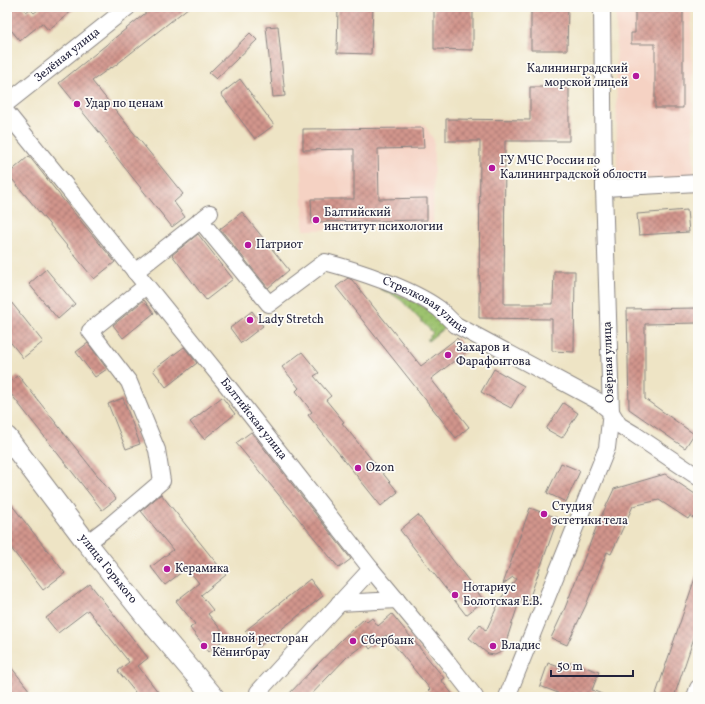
<svg xmlns="http://www.w3.org/2000/svg" width="705" height="704" font-family="Vollkorn,serif">
<style>
.built{fill:#f5d2c3}
.grass{fill:url(#grass-dots);stroke:#607254}
.building{fill:url(#building-cross-hatch)}
.lines{fill:none;stroke-linecap:round;stroke-linejoin:round}
.minor-casing{stroke:#888380;stroke-width:18}
.major-casing{stroke:#888380;stroke-width:22}
.minor{stroke:#fff;stroke-width:16}
.major{stroke:#fff;stroke-width:20}
.poi-dot{fill:#b5179e;stroke:#fdfcf7;stroke-width:1.5}
.labels{text-anchor:middle;dominant-baseline:central;stroke-width:3.5;stroke-linejoin:round;paint-order:stroke}
.street-label{font-size:12px;fill:#22223b;stroke:#fdfcf7}
.poi-label{font-size:12px;fill:#22223b;stroke:#fdfcf7;text-anchor:start}
</style>
<defs>
<pattern id="grass-dots" width="8" height="8" patternUnits="userSpaceOnUse"><rect width="8" height="8" fill="#9dc36e"/><path d="M2 2h.1M6 6h.1" fill="none" stroke="#87a760" stroke-width="1.8" stroke-linecap="round"/></pattern>
<pattern id="building-cross-hatch" width="8" height="8" patternUnits="userSpaceOnUse"><rect width="8" height="8" fill="#d2958c"/><path d="M0 0l8 8M0 8l8-8" fill="none" stroke="#aa7974"/></pattern>
</defs>
<rect width="100%" height="100%" fill="#fdfcf7"/>
<filter id="ink" filterUnits="userSpaceOnUse"><feTurbulence type="fractalNoise" baseFrequency=".025" numOctaves="2"/><feDisplacementMap in="SourceGraphic" scale="8" xChannelSelector="R" yChannelSelector="G"/><feConvolveMatrix kernelMatrix="1 2 1 2 8 2 1 2 1" color-interpolation-filters="sRGB"/></filter>
<filter id="wash" filterUnits="userSpaceOnUse"><feTurbulence type="fractalNoise" baseFrequency=".012" numOctaves="4" result="noise"/><feDisplacementMap in="SourceGraphic" scale="16" xChannelSelector="R" yChannelSelector="G"/><feGaussianBlur stdDeviation="0.9" result="paint"/><feColorMatrix in="noise" values="0 0 0 0 0 0 0 0 0 0 0 0 0 0 0 0 0 1.4 0 .05"/><feComposite in="paint" operator="in"/></filter>
<g filter="url(#wash)">
<rect width="100%" height="100%" fill="#eee4c5"/>
<path class="built" d="M616,7H630V14H635V33H631V44H655V108H683V11H658V7H691L694,178L617,180Z
M424,124L434,140L433,229L304,230L300,129Z"/>
<path class="grass" d="M380,288C404,295 428,306 445,325V327L428,341V338L433,333L401,300L392,294L380,289Z"/>
<g id="blocks">
<path class="building" d="M7,7H23L26,12L30,9L34,13L42,7H77L48,30L42,23L20,41L7,25Z
M153,7H189L112,68L111,67L92,81L183,194L174,202L185,217L172,227L105,143L107,142L59,83Z
M338,7H373L371,54L337,53Z
M434,7H473V50L434,49Z
M531,7H568L567,50H531Z
M635,7H658V11H683V108H655V44H631V33H635Z
M278,26L285,96L273,97L266,27Z
M250,33L257,40L216,79L209,73Z
M240,79L274,125L255,139L221,94Z
M530,87H569V141H505L504,304H553L554,271H575L574,352L552,351V319L479,318L480,141H446V119L530,120Z
M423,128L424,148L378,149L379,199L427,198V220L312,222L311,199H354V149L303,150V129Z
M29,156L65,202L115,262L94,279L8,174Z
M687,210L689,232L639,235L637,214Z
M242,212L289,270L268,288L220,229Z
M198,234L233,279L206,300L172,255Z
M46,269L75,304L58,319L29,284Z
M348,278L352,280L421,366L457,338L467,351L431,379L469,427L456,438L336,287Z
M7,297L43,342L23,358L7,338Z
M144,300L154,313L123,338L113,325Z
M698,308V323L645,324V399L694,434L685,448L629,409L627,309Z
M252,311L263,326L241,343L230,328Z
M88,343L107,369L95,377L76,352Z
M184,347L197,363L166,387L153,370Z
M302,352L319,373L314,376L331,396L326,400L344,422L342,423L398,492L381,506L308,415L312,412L296,391L299,388L282,367Z
M494,369L524,386L511,408L481,392Z
M18,375L116,499L102,510L7,389V384Z
M222,397L235,414L204,439L190,422Z
M123,398L140,444L126,449L108,404Z
M563,403L578,413L562,438L546,429Z
M251,432L351,559L339,568L236,443Z
M561,463L580,471L566,502L547,493Z
M665,474L698,496V521L690,516L688,519L659,500L633,506L611,554L607,552L586,605L567,645L551,638L565,608L596,528L614,489Z
M161,494L226,575L201,595L213,610L208,614L227,637L209,652L190,628L195,624L176,601L199,583L187,568L165,585L151,567L173,550L141,511Z
M7,499L65,573L43,590L7,543Z
M530,508L558,518L528,602L520,599L503,651L495,655L488,654L469,638L480,624L486,631L501,598L516,579L513,577L503,584Z
M418,515L482,598V602L466,615L400,530Z
M696,575L698,576V626L674,697H655Z
M310,579L323,596L259,647L245,631Z
M90,584L148,658L138,666L162,697H139L118,671L129,662L88,610L58,633L46,618Z
M392,614L444,678L441,680L455,697H431L427,692L430,689L386,635L370,649L366,643L347,657L309,697H286L342,639L364,619L367,622L372,618L378,626Z
M7,662L30,691L23,697H7Z
M571,662L599,672L592,690L609,697H557L558,693L540,686L548,663L567,670Z"/>
</g>
</g>
<g filter="url(#ink)">
<use href="#blocks" fill-opacity="0" stroke="#888380" stroke-width="1"/>
<g class="lines">
<g class="minor-casing">
<g id="minor">
<path id="s1" d="M7,103L128,7"/>
<path id="s2" d="M7,113L226,384L371,569L435,646L475,697"/>
<path d="M604,188L698,183"/>
<path id="s3" d="M200,220L269,304L325,262C359,271 410,288 438,308C444,313 450,320 456,325L598,401L611,412L619,425L634,434L698,477"/>
<path d="M135,272L210,213"/>
<path d="M87,543L108,527L162,481L157,450L129,382L90,331L146,286"/>
<path d="M339,603L397,600"/>
<path d="M258,692L371,569"/>
<path d="M507,697L607,448L611,412L604,188L602,7"/>
<path d="M695,697L698,688"/>
</g>
</g>
<g class="major-casing">
<g id="major">
<path id="s4" d="M7,437L87,543L147,618L214,697"/>
</g>
</g>
<use href="#minor" class="minor"/>
<use href="#major" class="major"/>
</g>
</g>
<g class="poi-dot">
<circle cx="636" cy="76" r="4"/>
<circle cx="77" cy="104" r="4"/>
<circle cx="492" cy="168" r="4"/>
<circle cx="316" cy="220" r="4"/>
<circle cx="248" cy="245" r="4"/>
<circle cx="250" cy="320" r="4"/>
<circle cx="448" cy="355" r="4"/>
<circle cx="358" cy="468" r="4"/>
<circle cx="544" cy="514" r="4"/>
<circle cx="167" cy="569" r="4"/>
<circle cx="455" cy="595" r="4"/>
<circle cx="353" cy="641" r="4"/>
<circle cx="204" cy="646" r="4"/>
<circle cx="493" cy="646" r="4"/>
</g>
<g class="labels">
<g class="street-label">
<text stroke="none"><textPath href="#s1" startOffset="77">Зелёная улица</textPath></text>
<text stroke="none"><textPath href="#s3" startOffset="289">Стрелковая улица</textPath></text>
<text transform="translate(609 362) rotate(-92)">Озёрная улица</text>
<text stroke="none"><textPath href="#s2" startOffset="393">Балтийская улица</textPath></text>
<text stroke="none"><textPath href="#s4" startOffset="166">улица Горького</textPath></text>
</g>
<g class="poi-label">
<text x="628" y="69" text-anchor="end">Калининградский<tspan x="628" dy="14">морской лицей</tspan></text>
<text x="85" y="104">Удар по ценам</text>
<text x="500" y="161">ГУ МЧС России по<tspan x="500" dy="14">Калининградской облости</tspan></text>
<text x="324" y="213">Балтийский<tspan x="324" dy="14">институт психологии</tspan></text>
<text x="256" y="245">Патриот</text>
<text x="258" y="320">Lady Stretch</text>
<text x="456" y="348">Захаров и<tspan x="456" dy="14">Фарафонтова</tspan></text>
<text x="366" y="468">Ozon</text>
<text x="552" y="507">Студия<tspan x="552" dy="14">эстетики тела</tspan></text>
<text x="175" y="569">Керамика</text>
<text x="463" y="588">Нотариус<tspan x="463" dy="14">Болотская Е.В.</tspan></text>
<text x="212" y="639">Пивной ресторан<tspan x="212" dy="14">Кёнигбрау</tspan></text>
<text x="361" y="641">Сбербанк</text>
<text x="501" y="646">Владис</text>
</g>
</g>
<rect width="705" height="704" fill="none" stroke="#fdfcf7" stroke-width="24"/>
<path d="M551 670v6h82v-6" fill="none" stroke="#22223b" stroke-width="2"/>
<text x="557" y="670" font-size="12" fill="#22223b" stroke="#fdfcf7" stroke-width="3" paint-order="stroke">50 m</text>
</svg>
